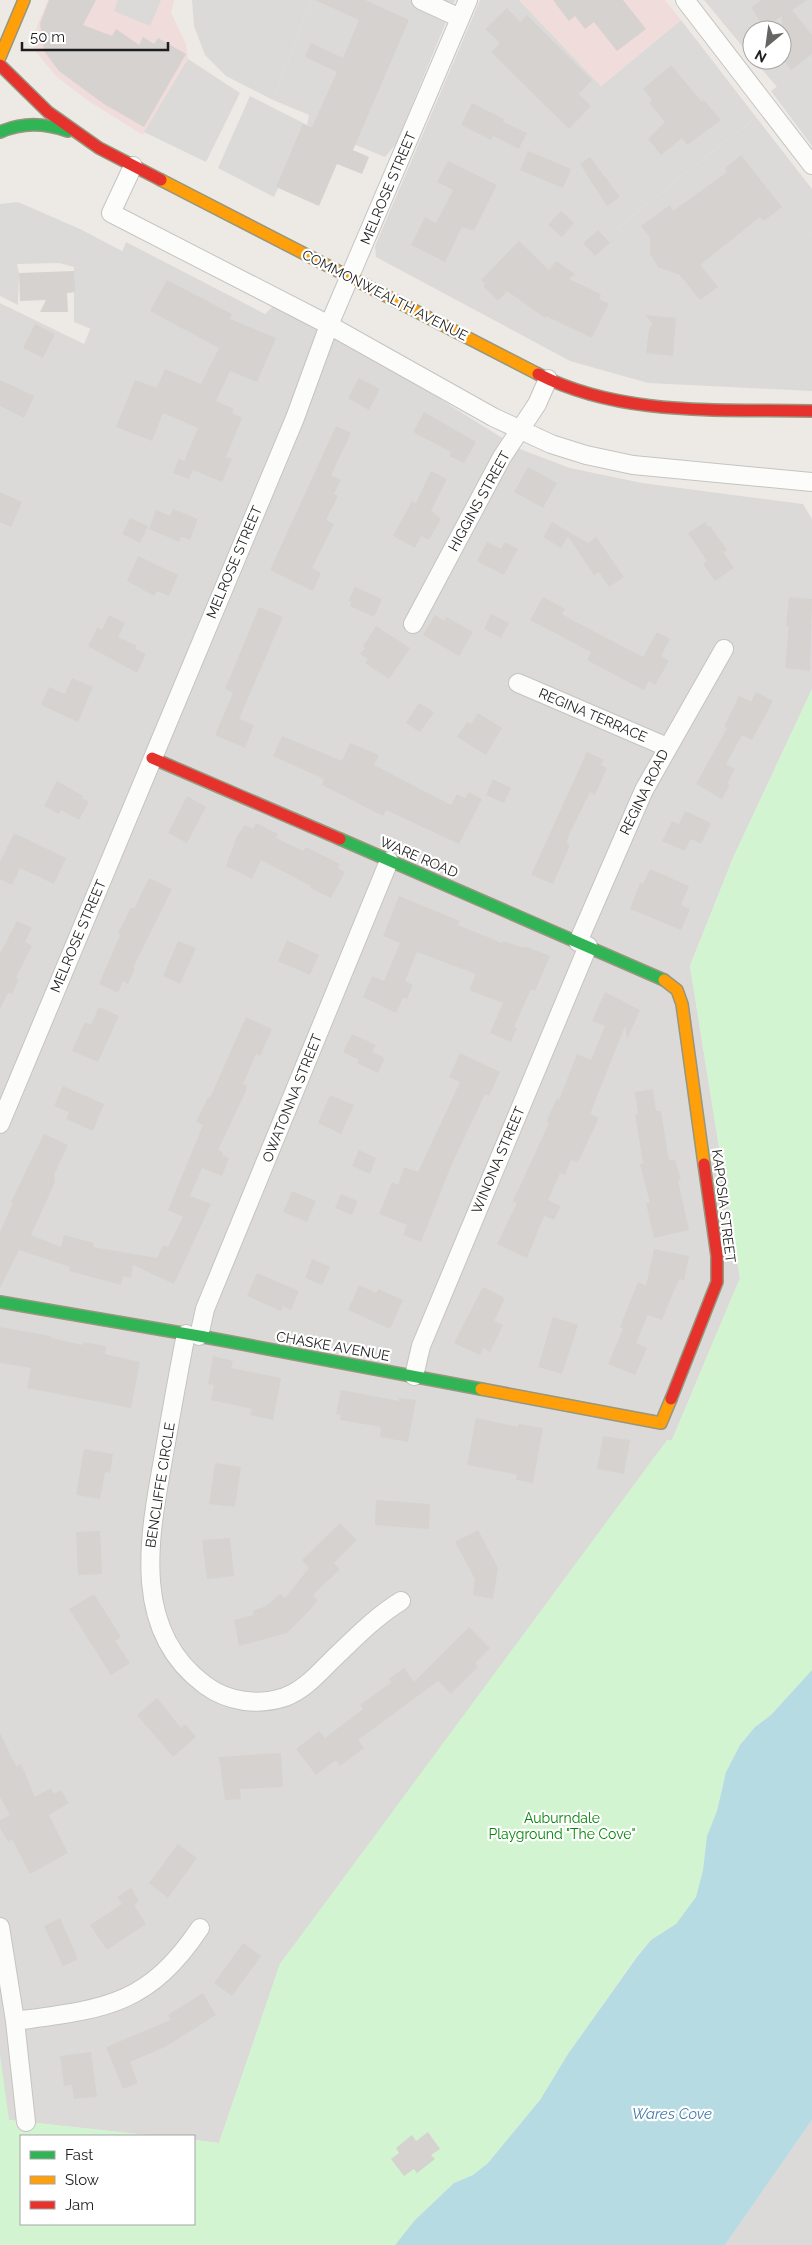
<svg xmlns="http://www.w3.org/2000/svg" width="812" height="2245" font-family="Raleway,sans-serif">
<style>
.residential{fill:#dcdad8}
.commercial{fill:#f0dcda}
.religious{fill:#dbdad8}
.park{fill:#d3f4d1}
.water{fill:#b7dbe2}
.building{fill:#d5d2cf}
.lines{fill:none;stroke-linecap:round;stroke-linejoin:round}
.street-casing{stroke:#c5c4c2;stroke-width:20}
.fast-casing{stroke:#97967e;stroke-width:14}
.slow-casing{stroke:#97967e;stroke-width:14}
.jam-casing{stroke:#97967e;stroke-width:14}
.street{stroke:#fcfcfb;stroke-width:18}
.fast{stroke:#30b455;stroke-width:11}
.slow{stroke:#ff9f0a;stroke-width:11}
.jam{stroke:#e5322d;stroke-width:11}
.labels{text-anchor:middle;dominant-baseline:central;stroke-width:4.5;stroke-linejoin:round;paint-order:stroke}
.street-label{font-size:14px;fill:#1e1e1e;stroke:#fff}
.park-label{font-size:14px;fill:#038508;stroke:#fff}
.water-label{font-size:15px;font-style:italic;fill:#407bad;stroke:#fff}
</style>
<rect width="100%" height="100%" fill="#edeae6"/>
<path class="residential" d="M311,0H455L396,144L385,157L307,125L309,115L273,100Z
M480,0H519L601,86L681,20L756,117L617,228L701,322L812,233V391L648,383L570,361L376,257L375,246Z
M704,0H812V60L777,87L754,60H782V30H752V58Z
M126,242L265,314L280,299L520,449L570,468L642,483L803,504L812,519V689L733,858L690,966L740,1278L672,1440L280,1964L219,2143L194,2140V2136H156L9,2120L0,2071V303L84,344Z
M812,2120V2245H725Z"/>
<path class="commercial" d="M48,0H174L171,13L186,44L188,59L143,135L90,102L57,77L34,50L37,26Z
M519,0H665L681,20L601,86Z"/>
<path class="religious" d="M118,0H161L150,26L114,11Z
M192,0H311L273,100L226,76L205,55L194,26Z
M188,59L240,93L206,162L144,132Z
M812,60V146L771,91Z
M250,96L307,125L274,197L218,168Z
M756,117L812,189V233L701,323L617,228Z
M18,202L80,229L124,252L91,329L74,322V267L59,263L17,264L19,273L18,305L0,296V204Z"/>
<path class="park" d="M812,689V1670L771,1715L755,1727L740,1745L726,1772L717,1811L707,1836L703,1870L696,1897L676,1924L651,1940L636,1957L568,2054L540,2100L488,2163L473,2175L454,2183L415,2220L395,2245H0V2055L9,2120L156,2136H21V2224H194V2140L219,2143L280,1964L667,1440H672L740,1278L690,966L733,858Z"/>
<path class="water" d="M812,1670V2120L725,2245H395L415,2220L454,2183L473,2175L488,2163L540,2100L568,2054L637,1957L651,1940L676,1924L696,1897L703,1870L707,1836L717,1811L726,1772L740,1745L755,1727L771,1715Z"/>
<path class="building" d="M49,0H96L83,25L112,36L116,29L139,45L143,37L154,44L158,38L186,54L144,127L104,104L59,71L44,51L40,24Z
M315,0H365L409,20L353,150L369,157L362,174L337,164L319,206L276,187L303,124L312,127L337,72L305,57L311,43L343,58L359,20Z
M553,0H623L646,29L617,51L594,22L585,29L575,16L569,21Z
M762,0H807L792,10L812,35V54L791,70L782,58V16L764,28L751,7Z
M507,8L520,22L527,15L592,80L579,94L591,106L569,129L491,52L500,43L485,29Z
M671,65L702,102L704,100L721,120L687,145L682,138L661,155L648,139L665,122L649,103L652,100L643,89Z
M472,103L504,119L503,122L527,133L519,149L493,136L491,140L461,125Z
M528,151L571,169L563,188L520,170Z
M741,155L782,207L764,221L760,217L700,265L718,287L700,300L680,275L658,267L650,254V238L641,226L670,205L673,211L727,172L725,168Z
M590,157L620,197L607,206L580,164Z
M448,161L497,185L474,231L462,227L445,262L411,245L425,217L436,223L453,190L437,182Z
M561,211L574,223L562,237L548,225Z
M598,230L610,243L595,256L583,243Z
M519,241L549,270L556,261L575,274L569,279L601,294L599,299L609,304L592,338L546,316L545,318L507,291L498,301L483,286L485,284L481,280Z
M74,271L75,292L67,293L68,312H40L46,300L20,301L19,273Z
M167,280L232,314L230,319L276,338L257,382L230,371L216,401L234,409L232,413L242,418L226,457L232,459L222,482L193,470L189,479L173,473L179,458L184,461L198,428L163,413L152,441L116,427L135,380L157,388L165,369L201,384L219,348L150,311Z
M645,315L676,318L673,356L646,353L649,329L653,324Z
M35,324L55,334L43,358L23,348Z
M359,378L380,389L369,410L348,398Z
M0,380L34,396L24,418L0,406Z
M424,412L476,442L464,463L449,456L451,452L413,432Z
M336,426L351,433L331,475L341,480L334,494L338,496L326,520L334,524L312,568L321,573L313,591L270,570Z
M528,467L557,483L543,508L514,492Z
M431,471L447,479L431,511L441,519L429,540L421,536L415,548L393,536L412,501L416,503Z
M0,492L22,502L11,527L0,522Z
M173,509L198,519L190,540L181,537L179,542L149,529L156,510L170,516Z
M130,518L148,526L140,543L122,534Z
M552,522L588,543L596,537L624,577L609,587L599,572L594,575L568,536L561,548L543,537Z
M705,522L708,527L710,526L727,550L723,552L734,568L715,581L703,564L707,561L688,533Z
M487,542L501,549L505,542L518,549L504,575L477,561Z
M138,556L178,575L169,596L157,591L154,596L127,581Z
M355,587L382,599L374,617L350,606L351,602L348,601Z
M543,597L565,609L562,614L574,621L643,657L657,632L670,639L661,656L669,661L655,685L649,681L644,690L611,673L587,660L591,652L530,620Z
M789,597L812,599L810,671L785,668L789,626H786Z
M259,607L283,617L239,719L254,725L245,748L215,735L233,693L225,689Z
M491,614L509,623L501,638L484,629Z
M109,615L125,623L118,637L137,646L135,649L146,654L137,673L88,646L97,628L102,630Z
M435,615L444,621L446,617L473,632L459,656L423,635Z
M376,626L410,648L389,679L365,663L368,659L360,654L365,648L363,646Z
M72,678L93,687L78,722L41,705L49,687L65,694Z
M756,692L773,701L752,740L742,735L726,764L735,769L727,784L730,785L722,799L696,784L727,728L724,726L739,696L751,702Z
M419,703L434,712L420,732L406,723Z
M478,713L502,728L486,755L457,737L467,722L471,724Z
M282,736L342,761L350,743L379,755L374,765L451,805L457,794L465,798L469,792L482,799L459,844L386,810L383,816L322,785L324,779L273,756Z
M587,752L604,760L601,765L607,768L595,795L590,792L568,837L567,844L570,845L553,884L531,875Z
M493,779L511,788L504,803L486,795Z
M57,781L83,796L82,798L89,802L79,820L61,810L59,814L44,806Z
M187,796L206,807L187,843L168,833Z
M685,811L711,823L701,844L691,839L685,851L662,841L672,821L679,824Z
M256,823L278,834L276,838L303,851L306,847L340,864L338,868L345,872L331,898L310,888L311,886L261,860L252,879L226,866L237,836L245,825L253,829Z
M14,833L66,858L54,884L20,868L12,885L0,879V862Z
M650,869L689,886L681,905L690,909L681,930L630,909L640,883L643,884Z
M149,878L172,889L133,968H135L128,984L123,981L118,993L99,984L120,935L118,933L131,907L134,909Z
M399,896L460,921L458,925L502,943L503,941L524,948L525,946L550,956L535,991L531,989L514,1027L517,1028L511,1042L490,1033L503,1003L469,990L476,974L417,952L405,981L413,985L407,999L403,998L396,1013L363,997L372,976L384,981L400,943L383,936Z
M17,921L32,928L25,942L32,946L16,978L19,979L12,994L8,993L0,1009V954Z
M287,940L319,955L310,975L278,961Z
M178,941L196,948L180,984L163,976Z
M605,992L640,1010L627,1040L625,1026L590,1114L599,1118L578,1162L571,1160L565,1175L560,1173L548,1200L561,1206L554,1220L544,1216L527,1258L497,1244L517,1203L513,1201L549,1123L546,1122L557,1098L559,1100L577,1054L591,1060L605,1026L592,1021Z
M99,1007L119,1016L98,1062L72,1051L85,1022L91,1025Z
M246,1017L272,1029L260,1056L256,1054L243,1084L247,1085L246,1091L218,1150L223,1152L222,1155L229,1158L222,1176L202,1168L190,1196L211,1204L174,1284L133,1265L131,1278L123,1276L121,1285L69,1271L70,1267L19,1250L0,1288V1232L13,1203L11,1202L44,1134L68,1145L54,1175L55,1182L31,1235L61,1247L64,1235L94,1243L93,1247L157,1258L163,1245L168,1247L183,1217L168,1210L203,1125L196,1122L208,1097L210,1098Z
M352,1034L376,1045L372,1052L385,1058L378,1073L357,1063L359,1060L343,1052Z
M460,1053L500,1072L489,1096L485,1094L451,1166L421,1242L403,1235L407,1225L379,1214L392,1182L398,1185L404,1167L418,1172L460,1082L449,1077Z
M63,1086L104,1104L93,1131L66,1119L69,1112L54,1106Z
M653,1089L656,1111H661L669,1161L675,1159L681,1180L678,1181L689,1230L654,1238L646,1203H650L640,1164L643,1163L635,1115L638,1114L635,1092Z
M330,1095L354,1105L341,1134L318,1123Z
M359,1150L376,1158L370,1174L352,1166Z
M292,1191L316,1201L307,1222L283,1212Z
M341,1194L358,1201L352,1215L335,1208Z
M654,1249L689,1256L684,1280L679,1279L662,1320L648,1315L636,1343L647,1348L635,1375L608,1364L623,1329L620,1327L638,1282L646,1286Z
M312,1259L330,1267L322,1285L305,1278Z
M257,1273L299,1291L291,1310L283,1306L281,1311L247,1296Z
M359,1285L376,1293L378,1289L403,1300L390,1329L348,1310Z
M483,1287L505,1298L494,1321L503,1325L490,1352L483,1348L480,1355L454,1343Z
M553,1317L578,1325L562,1374L538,1367Z
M0,1327L51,1336V1338L83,1345V1342L106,1346L105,1354L140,1362L131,1408L27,1388L31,1368L0,1363Z
M213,1356L233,1361L231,1368L281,1378L273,1420L250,1415L252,1409L211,1400L214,1385L208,1384Z
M341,1390L399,1401V1398L416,1400L408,1442L380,1437L381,1427L340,1420L341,1415L336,1414Z
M476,1418L518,1427L519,1424L543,1428L533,1483L516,1480L517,1475L510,1473L467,1465Z
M603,1436L630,1440L624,1474L597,1469Z
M84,1449L113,1454L110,1473L105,1472L100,1499L76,1495Z
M215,1463L241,1467L235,1507L209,1504Z
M376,1500L430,1504L429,1529L375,1525Z
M340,1523L357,1540L334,1563L340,1569L313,1595L318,1600L310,1610L287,1633L239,1646L234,1620L254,1615L253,1611L266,1606L280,1594L285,1598L309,1568L302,1560Z
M478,1530L498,1568L493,1599L473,1595L475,1579L455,1542Z
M100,1531L102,1574L78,1575L76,1532Z
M230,1538L234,1576L207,1579L202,1540Z
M94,1594L121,1637L115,1641L130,1663L111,1675L69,1609Z
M469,1627L490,1648L475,1663L478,1667L451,1694L438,1681L358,1740L364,1748L340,1766L336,1760L316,1775L296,1749L319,1731L325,1738L363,1709L360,1705L392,1682L389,1679L404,1668L414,1682Z
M157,1698L181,1728L185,1724L196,1737L173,1757L137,1715Z
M0,1733L16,1766L21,1764L35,1797L51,1788L54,1794L61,1790L69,1803L49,1815L68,1853L30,1874L12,1839L8,1842L0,1828V1820L10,1815L0,1797Z
M281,1753L283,1787L240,1789L241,1799L225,1800L219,1757Z
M178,1844L197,1858L168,1898L149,1883Z
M131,1888L139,1901L134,1905L146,1924L107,1950L90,1925L122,1904L117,1897Z
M60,1918L78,1959L63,1966L44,1926Z
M243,1943L261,1956L232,1996L214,1983Z
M203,1993L216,2015L165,2047L130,2062L138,2083L123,2089L106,2047L171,2020L168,2015Z
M91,2052L97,2097L74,2099L72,2085L64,2086L60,2056Z
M428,2132L440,2149L431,2155L435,2159L417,2173L414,2169L404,2176L391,2159L399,2153L396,2148L412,2135L416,2141Z"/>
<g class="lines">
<g class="street-casing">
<path id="street" d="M421,0L460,18
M685,0L812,165
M133,166L111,213L329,325L493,417L551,444L586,455L633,465L812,482
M413,624L502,457L537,404L548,379
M518,683L667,747
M578,942L644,790L724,649
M0,1124L295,418L329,325L468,0
M186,1334C178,1374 171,1414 164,1454C150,1533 129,1629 205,1685C228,1702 258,1706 285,1697C304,1690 318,1674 332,1660C354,1639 375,1617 401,1601
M199,1336L205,1309L389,861
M414,1376L421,1346L588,946
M0,1927L15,2021L26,2122
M15,2021C103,2009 147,2007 200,1928"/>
</g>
<g class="fast-casing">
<path id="fast" d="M0,132C23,122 44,123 68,131
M340,839L664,980
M0,1302L199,1336L481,1389"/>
</g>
<g class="slow-casing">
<path id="slow" d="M0,57L24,0
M161,180L538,374
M664,980L677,990L682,1004L704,1164
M481,1389L661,1423L671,1399"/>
</g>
<g class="jam-casing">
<path id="jam" d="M0,65L48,112L99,148L161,180
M538,374C622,417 721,409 812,411
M152,758L340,839
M671,1399L717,1282V1256L704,1164"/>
</g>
<use href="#street" class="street"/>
<use href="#fast" class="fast"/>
<use href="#slow" class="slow"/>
<use href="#jam" class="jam"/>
</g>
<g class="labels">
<g class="street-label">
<text transform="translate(388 188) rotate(-67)">MELROSE STREET</text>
<text transform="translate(385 295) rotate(27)">COMMONWEALTH AVENUE</text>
<text transform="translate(479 501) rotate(-61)">HIGGINS STREET</text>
<text transform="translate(234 562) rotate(-67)">MELROSE STREET</text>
<text transform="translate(593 715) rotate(23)">REGINA TERRACE</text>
<text transform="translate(644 792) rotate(-64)">REGINA ROAD</text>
<text transform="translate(419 857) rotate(23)">WARE ROAD</text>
<text transform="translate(78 936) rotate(-67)">MELROSE STREET</text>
<text transform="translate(292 1098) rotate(-68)">OWATONNA STREET</text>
<text transform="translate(498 1160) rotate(-67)">WINONA STREET</text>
<text transform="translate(724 1206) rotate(83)">KAPOSIA STREET</text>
<text transform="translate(333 1346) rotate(10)">CHASKE AVENUE</text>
<text transform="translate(160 1485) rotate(-81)">BENCLIFFE CIRCLE</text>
</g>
<g class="park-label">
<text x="562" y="1818">Auburndale<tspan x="562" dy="16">Playground "The Cove"</tspan></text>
</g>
<g class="water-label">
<text x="672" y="2114">Wares Cove</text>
</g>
</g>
<rect x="20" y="2135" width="175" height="90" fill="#ffffff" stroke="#a5a5a5"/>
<rect x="30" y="2151" width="25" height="8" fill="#30b455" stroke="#a5a5a5"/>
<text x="65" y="2160" font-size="15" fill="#1e1e1e">Fast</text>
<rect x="30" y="2176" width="25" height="8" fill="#ff9f0a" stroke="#a5a5a5"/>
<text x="65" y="2185" font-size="15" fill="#1e1e1e">Slow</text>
<rect x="30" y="2201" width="25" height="8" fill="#e5322d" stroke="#a5a5a5"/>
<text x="65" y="2210" font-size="15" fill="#1e1e1e">Jam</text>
<g transform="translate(767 45) rotate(209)"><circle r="24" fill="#ffffff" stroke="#a5a5a5"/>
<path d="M0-4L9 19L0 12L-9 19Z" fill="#666564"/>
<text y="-8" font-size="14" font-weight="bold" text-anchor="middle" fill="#1e1e1e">N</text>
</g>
<path d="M22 42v8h146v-8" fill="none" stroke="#1e1e1e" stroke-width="2.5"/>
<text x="30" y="42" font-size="15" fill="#1e1e1e" stroke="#ffffff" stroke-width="4" paint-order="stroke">50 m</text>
</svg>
